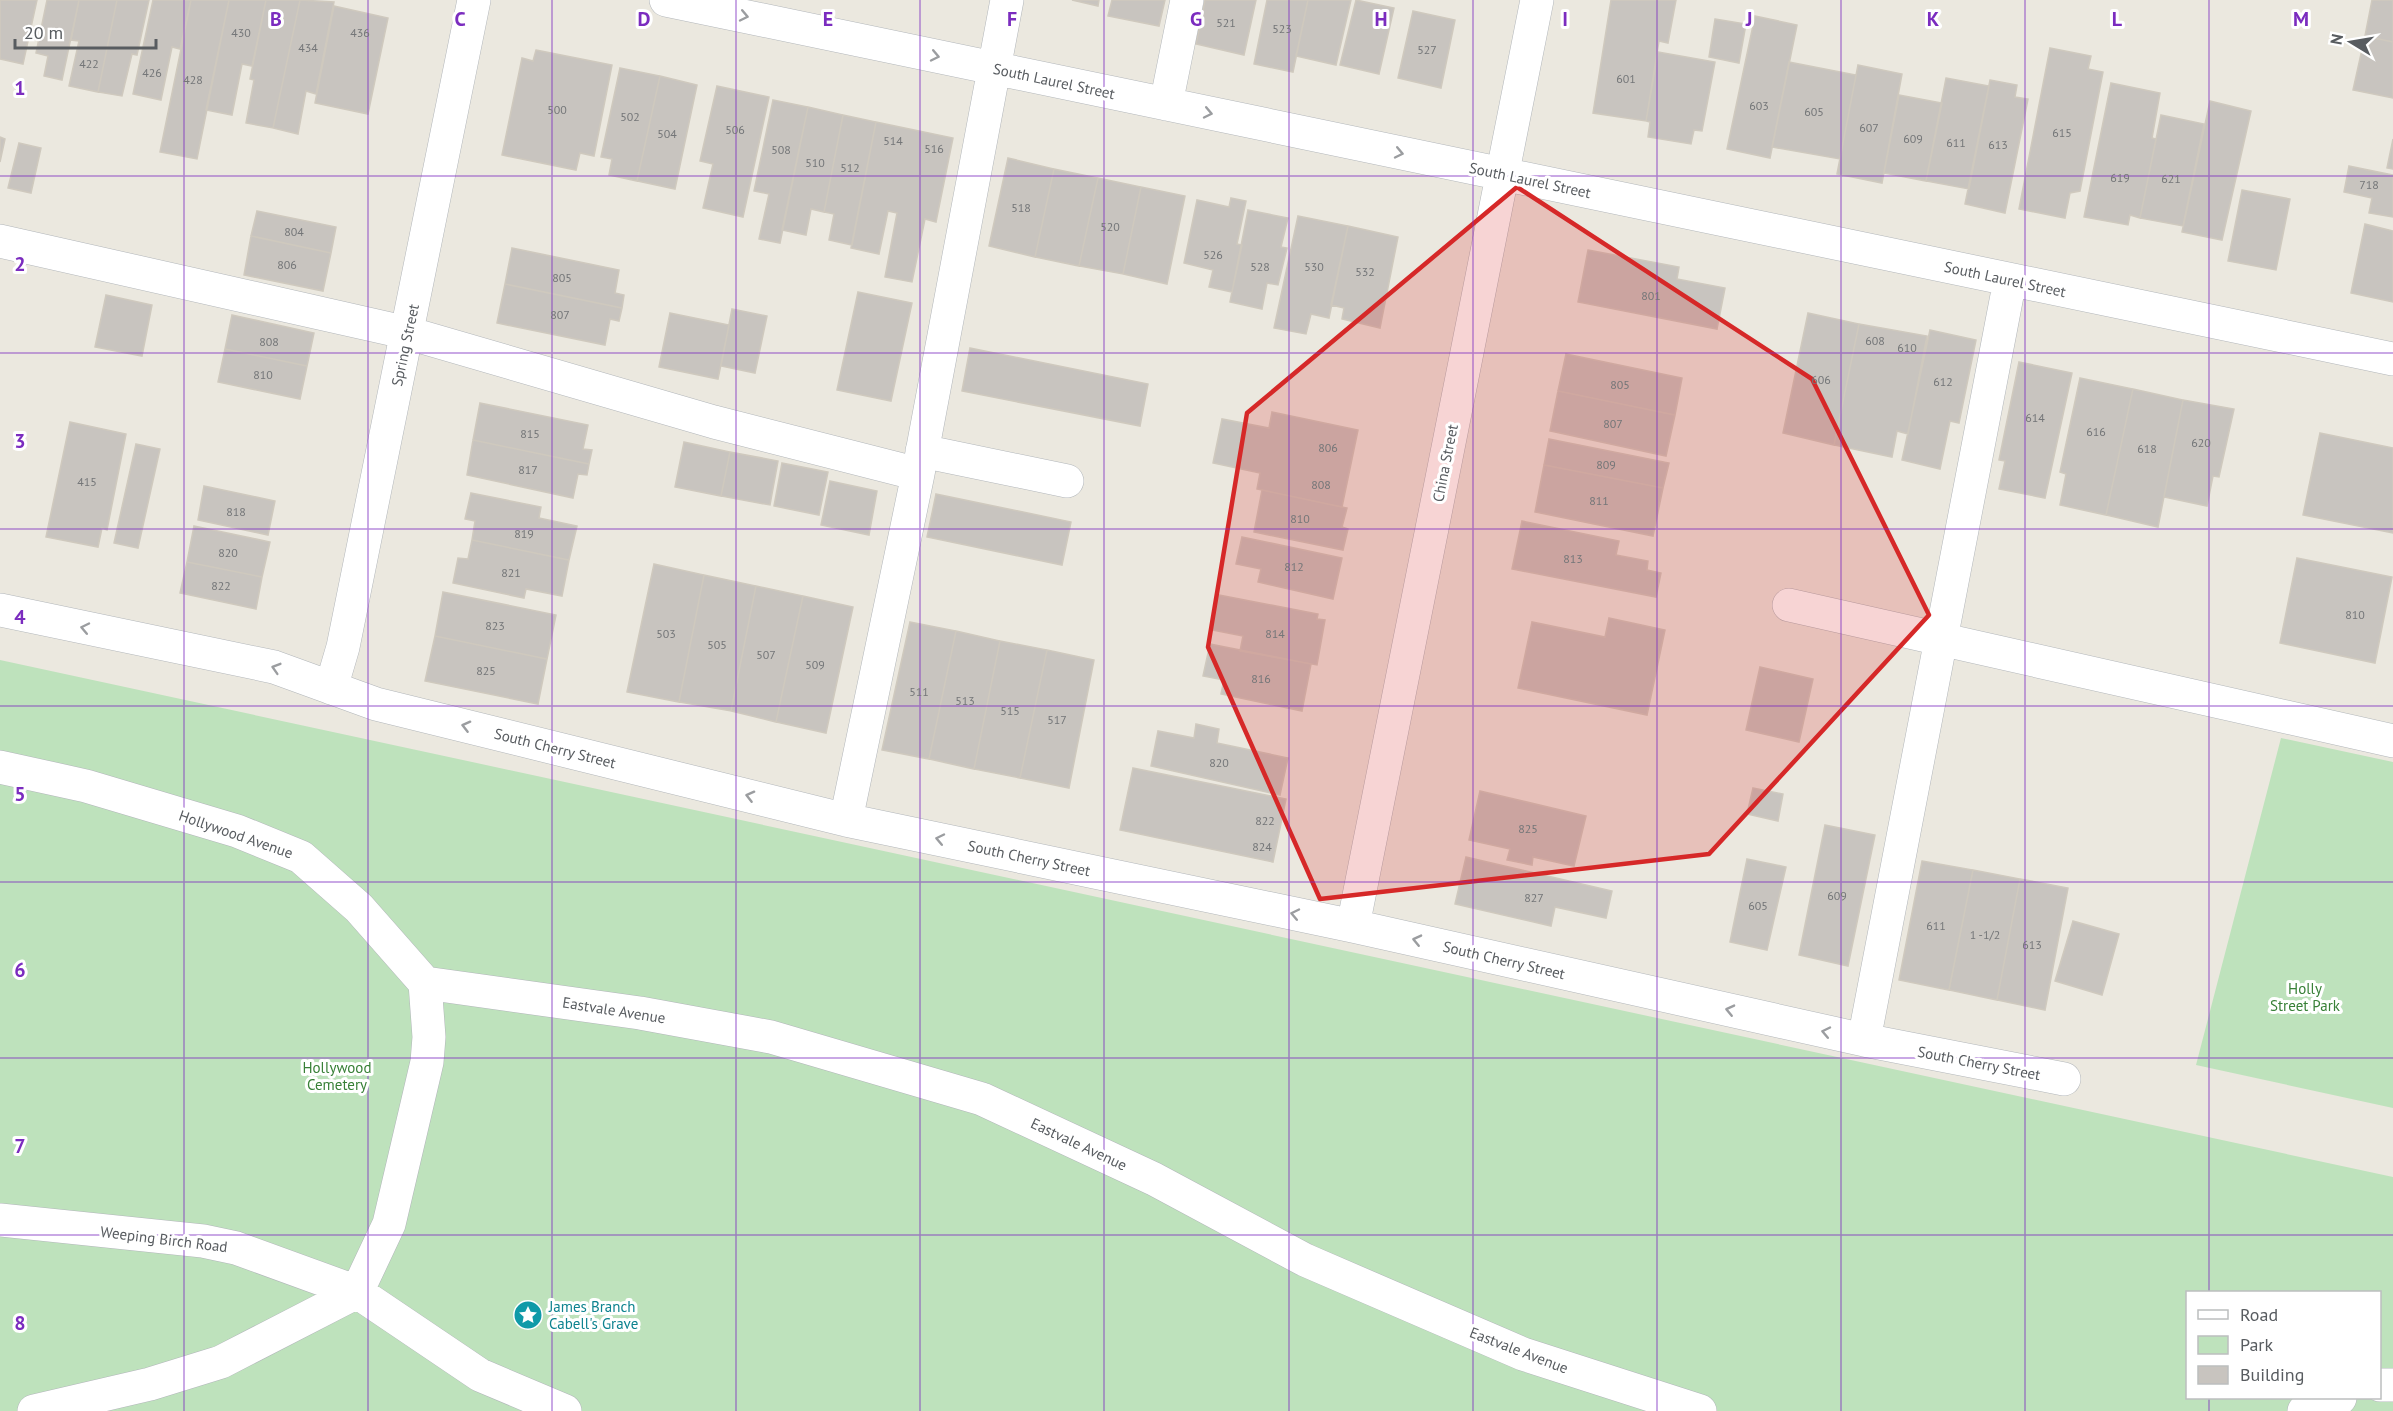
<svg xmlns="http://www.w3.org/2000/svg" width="2393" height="1411" font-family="'PT Sans',sans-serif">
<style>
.green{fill:#bee2bc;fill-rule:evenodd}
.building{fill:#c8c4bf;stroke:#cfc9be;stroke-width:1.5}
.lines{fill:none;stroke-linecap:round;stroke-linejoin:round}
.minor-casing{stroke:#b2b6ba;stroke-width:34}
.minor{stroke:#fff;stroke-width:33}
.oneway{stroke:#9b9da0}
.marked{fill:#d62828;fill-opacity:0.2;stroke:#d62828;stroke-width:4.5;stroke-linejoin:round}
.grid{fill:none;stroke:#7b2cbf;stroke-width:1.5;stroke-opacity:0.55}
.labels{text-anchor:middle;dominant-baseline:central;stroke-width:6;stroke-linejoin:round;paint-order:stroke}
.number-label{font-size:12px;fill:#747678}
.street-label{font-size:15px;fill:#585c60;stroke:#fff}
.park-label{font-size:15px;fill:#388037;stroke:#fff}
.culture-label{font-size:15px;fill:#0d838f;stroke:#fff;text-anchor:start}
.grid-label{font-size:20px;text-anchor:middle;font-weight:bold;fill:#7b2cbf;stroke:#fff;stroke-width:6;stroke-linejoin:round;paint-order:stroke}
</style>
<rect width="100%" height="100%" fill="#ebe8df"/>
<path class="green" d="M0,660L2393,1177V1411H0ZM2188,1292H2380V1398H2188Z
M2281,738L2393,762V1108L2196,1065Z"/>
<path class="building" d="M0,0H37L23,64L0,59Z
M47,0H79L62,80L44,76L48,56L36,53Z
M79,0H117L98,92L69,86L79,41L71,40Z
M117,0H149L137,55L132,54L122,96L98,92Z
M153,0H191L180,49L172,47L161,100L133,94Z
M191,0H229L197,159L160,152Z
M229,0H266L252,66L242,64L232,115L206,110Z
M266,0H300L273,128L246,123L254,80L250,79Z
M300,0L334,2L316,94L306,91L298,134L273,128Z
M1072,0H1099L1098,6Z
M1112,0H1165L1159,26L1108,16Z
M1205,0H1256L1244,55L1196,44Z
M1267,0H1308L1293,72L1254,64Z
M1308,0H1351L1336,65L1296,56Z
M1356,0L1394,8L1379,74L1340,65Z
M1611,0H1676L1668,43L1659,41L1646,121L1593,113Z
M2372,0H2393V42L2365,36Z
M334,6L388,18L368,114L315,103Z
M1413,11L1455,20L1441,88L1398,78Z
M1755,16L1797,25L1770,158L1727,149Z
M1715,19L1746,24L1739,63L1709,57Z
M2365,36L2393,42V98L2353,90Z
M2050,48L2091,56L2088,69L2103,72L2080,191L2070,193L2065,218L2019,209Z
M536,50L612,65L594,156L580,153L576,170L502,155L522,58L533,61Z
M1658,52L1715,62L1702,131L1694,130L1691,144L1648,137L1650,122L1646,121Z
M1789,62L1856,75L1840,159L1772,147Z
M1858,65L1902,74L1882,183L1837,174Z
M620,68L660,76L637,181L609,175L612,159L601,157Z
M660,76L697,85L675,189L637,181Z
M1946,78L1989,86L1969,189L1926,181Z
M1990,80L2017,85L2015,97L2028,99L2005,213L1965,204Z
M2111,83L2160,93L2152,138L2156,139L2140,218L2130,215L2128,225L2084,217Z
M717,86L769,97L743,217L703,208L713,164L700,161Z
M1899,95L1942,103L1926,181L1884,173Z
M773,100L808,107L780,243L759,239L769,194L754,191Z
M2210,101L2251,111L2222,240L2182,232Z
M808,107L843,115L824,212L811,209L806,235L782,230Z
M843,115L876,122L852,245L829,240L834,214L824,212Z
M2161,115L2204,124L2183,226L2140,218Z
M876,122L953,138L936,222L925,219L912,282L885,277L897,213L888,211L879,254L851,248Z
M0,137L5,139L0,162Z
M2393,139V169L2387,168Z
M19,143L41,148L31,193L8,188Z
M1008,158L1054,169L1035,257L989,246Z
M2349,166L2393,175V217L2369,213L2372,198L2344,192Z
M1054,169L1098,178L1079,266L1035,257Z
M1098,178L1141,187L1123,274L1079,266Z
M1141,187L1185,196L1167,284L1123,274Z
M2242,190L2290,199L2276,270L2228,261Z
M1231,198L1246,201L1237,244L1242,245L1232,292L1209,287L1213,270L1184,263L1197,200L1229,207Z
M1248,210L1288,218L1281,247L1287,248L1278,285L1267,283L1262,309L1230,302Z
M257,211L336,227L331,253L251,236Z
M1298,216L1348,226L1329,318L1311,314L1306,334L1274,328Z
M2365,224L2393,231V302L2351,293Z
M1348,226L1398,237L1380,328L1342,319L1344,308L1331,305Z
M251,236L331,253L323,291L244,275Z
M512,248L619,270L615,293L624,295L622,308L505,284Z
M1588,250L1679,267L1677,279L1725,288L1717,329L1578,302Z
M505,284L622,308L619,321L610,319L605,345L497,323Z
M858,292L912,303L891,401L837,390Z
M106,295L152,305L142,356L95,347Z
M732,309L767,316L755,373L721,366Z
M670,313L729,325L718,379L659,367Z
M1808,313L1859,324L1834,445L1783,433Z
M232,315L314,333L307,366L225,349Z
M1859,324L1927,336L1908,434L1897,431L1892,457L1834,445Z
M1930,330L1976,340L1959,423L1950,421L1940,469L1902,460Z
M970,348L1148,384L1140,426L962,391Z
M225,349L307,366L300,399L218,382Z
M1566,354L1682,378L1675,415L1558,391Z
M2019,362L2072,373L2045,498L1999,489L2005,461L1999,460Z
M2080,378L2133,389L2106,515L2060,505L2066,474L2060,472Z
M2133,389L2183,400L2158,527L2106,515Z
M1558,391L1675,415L1666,456L1550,431Z
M2183,400L2234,409L2219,477L2213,476L2207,506L2164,497Z
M480,403L588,425L583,449L592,450L589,464L473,440Z
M1272,412L1358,430L1342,507L1257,489L1260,473L1213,463L1222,419L1269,428Z
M70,422L126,434L107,530L102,528L98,547L46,537Z
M2320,433L2393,448V533L2303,515Z
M1549,439L1669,463L1663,488L1544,465Z
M473,440L589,464L587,475L578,474L573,498L467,475Z
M684,442L730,452L721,496L675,487Z
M136,444L160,449L138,548L114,543Z
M730,452L778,461L770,505L721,496Z
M782,463L828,472L819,515L774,506Z
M1544,465L1663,488L1653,536L1535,512Z
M830,481L877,491L869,535L821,525Z
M204,486L275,501L268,535L198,520Z
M1262,490L1347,508L1342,527L1348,529L1343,550L1254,532Z
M471,493L541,507L539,518L577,526L569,560L472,540L475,521L465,519Z
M936,494L1071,522L1062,565L927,537Z
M1522,521L1619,541L1616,555L1648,561L1647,570L1661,573L1656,597L1512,569Z
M194,526L270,542L262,577L187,562Z
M1242,537L1342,558L1333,599L1258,582L1261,569L1236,564Z
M472,540L569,560L562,596L526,589L524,598L453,583L458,558L468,559Z
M2297,558L2392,577L2375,663L2280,643Z
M187,562L262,577L256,609L180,593Z
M654,564L704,575L679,702L627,692Z
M704,575L756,586L731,711L679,702Z
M756,586L803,596L776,722L731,711Z
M443,592L556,615L547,659L435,636Z
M1219,595L1318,614L1317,619L1325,620L1317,665L1240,651L1243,636L1212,630Z
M803,596L853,607L826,733L776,722Z
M1609,618L1665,630L1647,715L1518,688L1532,622L1605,637Z
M910,622L956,631L929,759L882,750Z
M956,631L1000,641L974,769L929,759Z
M435,636L547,659L538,704L425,681Z
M1000,641L1047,650L1020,778L974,769Z
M1210,644L1311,664L1302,711L1221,694L1224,680L1203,676Z
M1047,650L1094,660L1069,788L1020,778Z
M1760,667L1813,679L1799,742L1746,730Z
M1196,724L1219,729L1217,743L1288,758L1280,795L1151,766L1158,731L1194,738Z
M1133,768L1286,799L1273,862L1120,830Z
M1753,788L1783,794L1778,821L1747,814Z
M1480,791L1586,816L1574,866L1533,857L1532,865L1507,860L1510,849L1469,840Z
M1825,825L1875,835L1848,966L1799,955Z
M1466,857L1612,891L1606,918L1555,907L1551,926L1455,904Z
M1747,859L1786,867L1767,950L1730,942Z
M1922,861L1973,870L1949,990L1899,980Z
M1973,870L2020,879L1997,1000L1949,990Z
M2020,879L2068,888L2045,1010L1997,1000Z
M2073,921L2119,934L2102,995L2055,981Z"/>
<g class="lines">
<g class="minor-casing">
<path id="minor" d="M666,0L2393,359
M1166,104L1187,0
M0,241L408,333L714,422L918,474
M922,451L1067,481
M1789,605L2393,741
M0,610L274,667L376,704L846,820L1353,926L1864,1040L2064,1079
M331,688L343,647L474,0
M0,767L86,786L237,831L301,857L359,908L425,983
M846,820L918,474L1007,0
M1353,926L1537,0
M425,983L640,1013L771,1037L982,1099L1154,1179L1305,1260L1523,1354L1700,1411
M1864,1040L2010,280
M0,1220L203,1241L236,1248L357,1292L480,1375L565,1411
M2380,1385H2393
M34,1411L150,1384L221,1362L357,1292L389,1224L427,1062L429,1037L425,983
M2304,1411L2340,1398"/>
</g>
<use href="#minor" class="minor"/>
</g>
<defs><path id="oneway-chevron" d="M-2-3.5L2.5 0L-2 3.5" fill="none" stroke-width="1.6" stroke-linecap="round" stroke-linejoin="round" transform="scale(1.5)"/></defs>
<g class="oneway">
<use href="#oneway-chevron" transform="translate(744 16) rotate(12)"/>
<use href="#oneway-chevron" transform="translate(935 56) rotate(12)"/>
<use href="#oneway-chevron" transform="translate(1208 113) rotate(12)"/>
<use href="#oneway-chevron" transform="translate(1399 153) rotate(12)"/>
<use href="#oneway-chevron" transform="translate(85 628) rotate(-168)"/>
<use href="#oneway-chevron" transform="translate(276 668) rotate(-163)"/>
<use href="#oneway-chevron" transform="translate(466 726) rotate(-166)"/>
<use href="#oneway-chevron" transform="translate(750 796) rotate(-166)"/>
<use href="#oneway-chevron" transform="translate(940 839) rotate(-168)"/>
<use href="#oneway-chevron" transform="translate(1295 914) rotate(-168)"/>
<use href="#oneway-chevron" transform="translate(1417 940) rotate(-167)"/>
<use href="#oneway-chevron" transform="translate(1730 1010) rotate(-167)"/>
<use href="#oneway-chevron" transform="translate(1826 1032) rotate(-168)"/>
</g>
<path class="marked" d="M1517,187L1812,379L1929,615L1709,854L1320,899L1208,647L1247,413Z"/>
<path class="grid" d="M184,0V1411M368,0V1411M552,0V1411M736,0V1411M920,0V1411M1104,0V1411M1289,0V1411M1473,0V1411M1657,0V1411M1841,0V1411M2025,0V1411M2209,0V1292M0,176H2393M0,353H2393M0,529H2393M0,706H2393M0,882H2393M0,1058H2393M0,1235H2393M2209,1398V1411"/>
<defs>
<g id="sight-disc" transform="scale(1.5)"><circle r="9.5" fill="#0f9aa8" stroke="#fff"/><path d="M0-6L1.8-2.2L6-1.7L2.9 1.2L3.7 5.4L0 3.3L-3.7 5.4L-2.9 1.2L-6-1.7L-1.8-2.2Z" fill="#fff"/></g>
</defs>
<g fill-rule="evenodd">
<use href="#sight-disc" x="528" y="1315"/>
</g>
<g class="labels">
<g class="number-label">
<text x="1226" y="22">521</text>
<text x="1282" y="28">523</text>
<text x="241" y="32">430</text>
<text x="360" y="32">436</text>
<text x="308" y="47">434</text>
<text x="1427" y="49">527</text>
<text x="89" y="63">422</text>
<text x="152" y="72">426</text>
<text x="1626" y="78">601</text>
<text x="193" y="79">428</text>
<text x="1759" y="105">603</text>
<text x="557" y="109">500</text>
<text x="1814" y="111">605</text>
<text x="630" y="116">502</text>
<text x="1869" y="127">607</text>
<text x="735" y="129">506</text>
<text x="2062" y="132">615</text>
<text x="667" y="133">504</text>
<text x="1913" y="138">609</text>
<text x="893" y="140">514</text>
<text x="1956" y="142">611</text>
<text x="1998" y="144">613</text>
<text x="934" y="148">516</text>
<text x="781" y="149">508</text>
<text x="815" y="162">510</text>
<text x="850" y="167">512</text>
<text x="2120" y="177">619</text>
<text x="2171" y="178">621</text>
<text x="2369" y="184">718</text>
<text x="1021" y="207">518</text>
<text x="1110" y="226">520</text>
<text x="294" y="231">804</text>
<text x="1213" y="254">526</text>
<text x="287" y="264">806</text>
<text x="1260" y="266">528</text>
<text x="1314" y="266">530</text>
<text x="1365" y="271">532</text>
<text x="562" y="277">805</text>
<text x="1651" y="295">801</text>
<text x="560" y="314">807</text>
<text x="1875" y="340">608</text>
<text x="269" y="341">808</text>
<text x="1907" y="347">610</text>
<text x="263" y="374">810</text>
<text x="1821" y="379">606</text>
<text x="1943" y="381">612</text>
<text x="1620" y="384">805</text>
<text x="2035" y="417">614</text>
<text x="1613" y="423">807</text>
<text x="2096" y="431">616</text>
<text x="530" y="433">815</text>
<text x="2201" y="442">620</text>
<text x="1328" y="447">806</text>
<text x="2147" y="448">618</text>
<text x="1606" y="464">809</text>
<text x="528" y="469">817</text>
<text x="87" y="481">415</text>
<text x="1321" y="484">808</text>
<text x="1599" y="500">811</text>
<text x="236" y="511">818</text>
<text x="1300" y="518">810</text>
<text x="524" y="533">819</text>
<text x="228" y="552">820</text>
<text x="1573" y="558">813</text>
<text x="1294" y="566">812</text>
<text x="511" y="572">821</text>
<text x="221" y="585">822</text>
<text x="2355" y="614">810</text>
<text x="495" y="625">823</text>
<text x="666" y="633">503</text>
<text x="1275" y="633">814</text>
<text x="717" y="644">505</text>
<text x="766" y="654">507</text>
<text x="815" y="664">509</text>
<text x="486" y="670">825</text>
<text x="1261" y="678">816</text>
<text x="919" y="691">511</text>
<text x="965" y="700">513</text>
<text x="1010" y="710">515</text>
<text x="1057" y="719">517</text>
<text x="1219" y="762">820</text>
<text x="1265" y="820">822</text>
<text x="1528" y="828">825</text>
<text x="1262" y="846">824</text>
<text x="1837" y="895">609</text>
<text x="1534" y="897">827</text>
<text x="1758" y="905">605</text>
<text x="1936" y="925">611</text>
<text x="1985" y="934">1 -1/2</text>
<text x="2032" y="944">613</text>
</g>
<g class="street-label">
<text transform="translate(1054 81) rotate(12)">South Laurel Street</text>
<text transform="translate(1530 180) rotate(12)">South Laurel Street</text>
<text transform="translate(2005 279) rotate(12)">South Laurel Street</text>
<text transform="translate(405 345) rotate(-78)">Spring Street</text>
<text transform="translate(1445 463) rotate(-79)">China Street</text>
<text transform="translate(555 748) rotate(14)">South Cherry Street</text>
<text transform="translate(236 834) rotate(19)">Hollywood Avenue</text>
<text transform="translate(1029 858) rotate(12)">South Cherry Street</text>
<text transform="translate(1504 960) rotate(13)">South Cherry Street</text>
<text transform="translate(614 1010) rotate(9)">Eastvale Avenue</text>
<text transform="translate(1979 1063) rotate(11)">South Cherry Street</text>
<text transform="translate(1079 1144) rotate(25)">Eastvale Avenue</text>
<text transform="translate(164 1239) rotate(7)">Weeping Birch Road</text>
<text transform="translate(1519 1350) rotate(21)">Eastvale Avenue</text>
</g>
<g class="park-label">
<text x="2305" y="988">Holly<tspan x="2305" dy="17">Street Park</tspan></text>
<text x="337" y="1067">Hollywood<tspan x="337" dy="17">Cemetery</tspan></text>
</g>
<g class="culture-label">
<text x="549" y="1306">James Branch<tspan x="549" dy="17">Cabell's Grave</tspan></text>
</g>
</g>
<g class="grid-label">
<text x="276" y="26">B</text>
<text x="460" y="26">C</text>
<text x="644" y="26">D</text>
<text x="828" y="26">E</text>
<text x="1012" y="26">F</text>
<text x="1196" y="26">G</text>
<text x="1381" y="26">H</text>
<text x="1565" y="26">I</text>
<text x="1749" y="26">J</text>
<text x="1933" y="26">K</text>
<text x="2117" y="26">L</text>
<text x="2301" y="26">M</text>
<text x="20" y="95">1</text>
<text x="20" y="271">2</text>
<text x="20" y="448">3</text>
<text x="20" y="624">4</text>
<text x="20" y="801">5</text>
<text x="20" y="977">6</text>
<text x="20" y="1153">7</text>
<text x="20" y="1330">8</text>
</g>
<rect x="2186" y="1291" width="195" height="108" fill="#ffffff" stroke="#bcbebf" stroke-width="1.5"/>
<rect x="2198" y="1310" width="30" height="9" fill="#ffffff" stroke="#bcbebf" stroke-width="1.5"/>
<text x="2240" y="1321" font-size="18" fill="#585c60">Road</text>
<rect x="2198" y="1336" width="30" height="18" fill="#bee2bc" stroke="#bcbebf" stroke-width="1.5"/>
<text x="2240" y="1351" font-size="18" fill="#585c60">Park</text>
<rect x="2198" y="1366" width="30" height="18" fill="#c8c4bf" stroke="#bcbebf" stroke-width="1.5"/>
<text x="2240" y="1381" font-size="18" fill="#585c60">Building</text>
<g transform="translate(2351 42) rotate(281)" stroke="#ffffff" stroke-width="4.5" paint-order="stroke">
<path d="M0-4.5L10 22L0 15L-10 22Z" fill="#585c60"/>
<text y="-9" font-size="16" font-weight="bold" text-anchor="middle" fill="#585c60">N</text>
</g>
<path d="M15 39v9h141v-9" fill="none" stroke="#585c60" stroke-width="3"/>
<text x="24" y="39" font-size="18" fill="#585c60" stroke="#ffffff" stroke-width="4.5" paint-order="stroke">20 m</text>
</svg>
